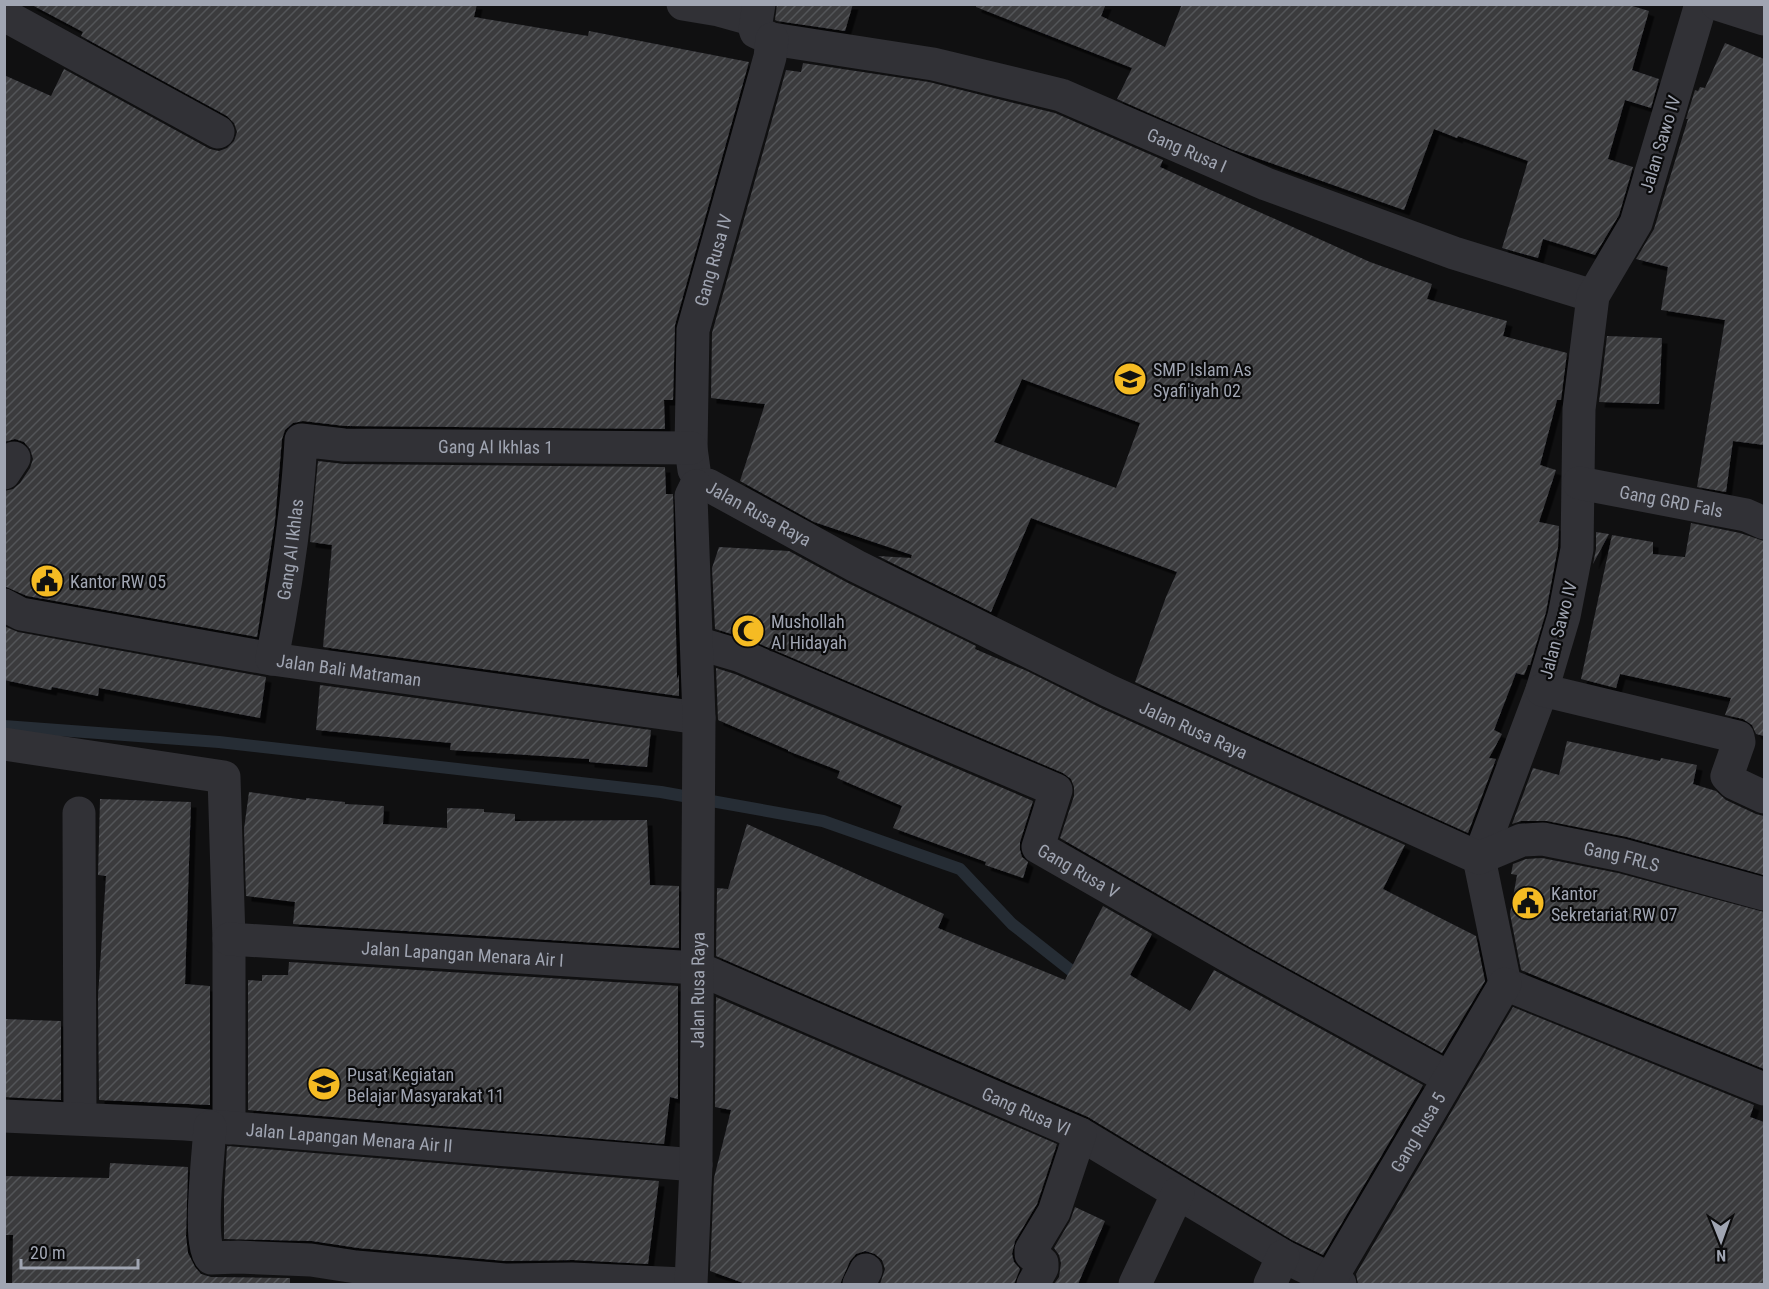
<svg xmlns="http://www.w3.org/2000/svg" width="1769" height="1289" font-family="'Roboto Condensed',sans-serif">
<style>
.lines{fill:none;stroke-linecap:round;stroke-linejoin:round}
.stream{stroke:#262d35;stroke-width:12}
.building{fill:url(#building-hatch);fill-rule:evenodd;filter:url(#shadow)}
.minor{stroke:#313136;stroke-width:33}
.labels{text-anchor:middle;dominant-baseline:central;stroke-width:4.5;stroke-linejoin:round;paint-order:stroke}
.street-label{font-size:18px;fill:#a0a5b2;stroke:#0b0b0c}
.poi-label{font-size:18px;fill:#a0a5b2;stroke:#0b0b0c;text-anchor:start}
</style>
<defs>
<pattern id="building-hatch" width="6" height="6" patternUnits="userSpaceOnUse" patternTransform="scale(1.5)"><rect width="6" height="6" fill="#3a3a3e"/><path d="M-1 1l2-2M0 6l6-6M5 7l2-2" fill="none" stroke="#535458"/></pattern>
<filter id="shadow"><feDropShadow dx="5.5" dy="5.5" stdDeviation="0" flood-color="#0009"/></filter>
</defs>
<rect width="100%" height="100%" fill="#101011"/>
<g class="lines">
<path class="stream" d="M4,726L219,742L661,792L823,821L960,869L1012,924L1083,980"/>
</g>
<path class="building" d="M30,4H477L474,17L588,36L589,31L749,62L675,325L673,400H664L665,429L345,426L303,421L293,423L285,430L282,439L275,521L257,637L27,596L4,586V491L13,489L20,483L30,468L33,459L30,449L24,442L15,439L4,442V75L51,96L64,69L210,149L219,151L227,148L234,141L237,132L234,123L227,116L81,36L83,32Z
M777,4H853L845,31L777,21L775,20Z
M1106,4L1101,16L1165,47L1182,4H1626L1649,11L1632,70L1659,79L1651,108L1625,100L1608,159L1633,167L1619,215L1595,255L1543,239L1538,258L1502,248L1528,161L1458,136L1457,138L1434,129L1404,210L1231,149L1117,99L1132,68L976,7V5Z
M1725,43L1764,59V445L1733,441L1726,492L1697,487L1725,320L1661,310L1668,267L1636,259L1654,229L1688,119H1686L1695,90L1698,91L1700,87L1705,88Z
M803,63L929,82L1055,113L1163,160L1160,167L1370,262L1432,284L1427,299L1507,321L1503,336L1567,353L1561,400H1557L1540,465L1556,470L1539,522L1559,526L1558,547L1546,612L1530,665H1528L1524,675L1516,673L1494,730L1502,734L1489,758L1496,759L1468,833L1135,682L1166,597L1177,572L1031,518L991,612L878,556L911,558L912,555L814,522L740,481L765,404L711,398L712,333L786,70L801,72ZM1022,379L1140,423L1116,488L994,442Z
M1607,336L1662,338L1659,404L1599,402Z
M318,461L344,464L665,467L666,494H673L677,679L679,675V696L323,647L332,545L310,542Z
M1691,523L1740,533L1764,541V736L1756,734L1752,725L1743,719L1725,715L1731,698L1620,674L1616,688L1581,679L1612,535L1653,542V554L1685,557Z
M1596,532L1609,534L1593,564L1596,549Z
M719,547L789,551L848,583L976,646L975,649L1027,671L1101,708L1405,845L1383,889L1476,936L1485,981L1442,1053L1253,949L1060,838L1074,796V787L1071,779L1063,773L748,639L715,629L712,568Z
M4,626L18,632L266,677L260,718L99,688L98,696L52,687L51,690L4,680Z
M716,668L735,674L1033,801L1020,842V850L1022,857L1028,862L1023,878L985,865L986,862L893,828L902,806L837,778L840,771L788,751V750L718,720Z
M320,685L651,730L647,767L589,762V759L450,750L451,743L316,730Z
M1567,741L1660,761L1661,758L1697,765L1693,784L1716,791L1726,800L1756,814L1764,816V875L1627,837L1547,821H1521L1512,824L1533,768L1559,775Z
M249,792L306,800V798L345,802V804L384,806L383,824L447,828V808L484,809V812L515,814V821L647,820L650,885L679,886V948L293,924L295,902L246,896L244,829Z
M100,799L191,802L185,984L210,986V1105L99,1100L98,996L106,876L98,875Z
M747,824L944,914L938,928L1065,980L1103,906L1152,934L1130,975L1190,1011L1214,970L1423,1085L1323,1255L1292,1240L1088,1117L716,956L717,888L728,889Z
M1542,858L1618,873L1764,912V1069L1521,970L1510,914L1517,875L1511,874L1513,864L1526,859Z
M289,962L678,986V1099L670,1097L664,1144L248,1110V980L262,981V975H288Z
M716,997L1057,1144L1037,1204L1015,1241L1012,1254L1014,1262L1020,1269L1014,1284H880L885,1269L882,1260L875,1254L865,1251L856,1254L850,1261L840,1284H746L710,1271L714,1178L731,1110L715,1107Z
M1513,1007L1754,1105L1750,1117L1764,1122V1284H1358L1356,1274Z
M4,1019L61,1021V1100L4,1097Z
M227,1146L659,1181L648,1264L573,1260L506,1261L358,1248L312,1241L224,1239V1197Z
M110,1163L188,1167L186,1236L188,1253L195,1267L201,1274L211,1277L290,1278V1284H12L13,1235H4V1176L109,1178Z
M1075,1207L1105,1221L1078,1284H1054L1059,1277L1061,1263L1059,1255L1054,1248L1070,1221Z"/>
<g class="lines">
<g class="minor">
<path d="M683,4L719,10L755,20"/>
<path id="s1" d="M759,4L755,29L756,32L772,39L933,64L1061,95L1266,184L1454,253L1593,296"/>
<path d="M1701,4L1636,223L1593,296L1579,409L1577,549L1564,616L1542,690L1479,858L1505,984L1764,1089"/>
<path d="M1717,4L1764,19"/>
<path d="M4,15L218,132"/>
<path id="s2" d="M694,470L691,448L693,330L770,57L772,39"/>
<path d="M4,473L14,458"/>
<path id="s3" d="M1579,483L1746,515L1764,523"/>
<path id="s4" d="M696,486L708,485L856,566L1109,691L1479,858L1522,840L1543,839L1622,855L1764,894"/>
<path id="s5" d="M4,605L21,614L272,659L699,718"/>
<path id="s6" d="M697,643L741,656L1056,790L1038,847L1244,965L1449,1078"/>
<path id="s7" d="M272,659C286,587 297,514 301,440L344,445L691,448"/>
<path d="M1542,690L1738,737L1739,742L1727,776L1734,783L1764,797"/>
<path d="M4,744L224,777L229,939V1128"/>
<path d="M79,813L80,1118"/>
<path id="s8" d="M229,939L697,968L1080,1134L1283,1256L1340,1284"/>
<path id="s9" d="M4,1116L185,1124L696,1165"/>
<path d="M210,1127C209,1150 197,1245 211,1258L238,1257L311,1260L356,1267L505,1280L572,1279L684,1284"/>
<path id="s10" d="M1330,1280L1505,984"/>
<path id="s11" d="M691,1284L696,1165L699,718L691,496L696,486"/>
<path d="M859,1284L866,1270"/>
<path d="M1033,1284L1042,1268V1263L1031,1254V1250L1054,1212L1080,1134"/>
<path d="M1135,1284L1178,1193"/>
<path d="M1270,1284L1283,1256"/>
</g>
</g>
<defs>
<g id="school-disc" transform="scale(1.725)"><circle r="9.5" fill="#f5bb23" stroke="#0b0b0c"/><path d="M0-5L7-2L0 1L-7-2ZM-4 1L0 2.5L4 1V4Q0 6-4 4Z" fill="#111"/></g>
<g id="civic-disc" transform="scale(1.725)"><circle r="9.5" fill="#f5bb23" stroke="#0b0b0c"/><path d="M-.6-6.5H3V-4.5H.6V-3L4-1V1h2V6H-6V1h2V-1L-.6-3ZM-1.2 2.5V6h2.4V2.5Z" fill="#111"/></g>
<g id="mosque-disc" transform="scale(1.725)"><circle r="9.5" fill="#f5bb23" stroke="#0b0b0c"/><path d="M3.5-4.9A6 6 0 1 0 3.5 4.9A5 5 0 1 1 3.5-4.9Z" fill="#111"/></g>
</defs>
<g fill-rule="evenodd">
<use href="#school-disc" x="1130" y="379"/>
<use href="#civic-disc" x="47" y="581"/>
<use href="#mosque-disc" x="748" y="631"/>
<use href="#civic-disc" x="1528" y="903"/>
<use href="#school-disc" x="324" y="1084"/>
</g>
<g class="labels">
<g class="street-label">
<text transform="translate(1660 144) rotate(-73)">Jalan Sawo IV</text>
<text stroke="none"><textPath href="#s1" startOffset="478">Gang Rusa I</textPath></text>
<text stroke="none"><textPath href="#s2" startOffset="213">Gang Rusa IV</textPath></text>
<text stroke="none"><textPath href="#s7" startOffset="416">Gang Al Ikhlas 1</textPath></text>
<text stroke="none"><textPath href="#s3" startOffset="94">Gang GRD Fals</textPath></text>
<text stroke="none"><textPath href="#s4" startOffset="70">Jalan Rusa Raya</textPath></text>
<text stroke="none"><textPath href="#s7" startOffset="111">Gang Al Ikhlas</textPath></text>
<text transform="translate(1558 630) rotate(-75)">Jalan Sawo IV</text>
<text stroke="none"><textPath href="#s5" startOffset="352">Jalan Bali Matraman</textPath></text>
<text stroke="none"><textPath href="#s4" startOffset="556">Jalan Rusa Raya</textPath></text>
<text stroke="none"><textPath href="#s4" startOffset="1017">Gang FRLS</textPath></text>
<text stroke="none"><textPath href="#s6" startOffset="495">Gang Rusa V</textPath></text>
<text stroke="none"><textPath href="#s8" startOffset="234">Jalan Lapangan Menara Air I</textPath></text>
<text stroke="none"><textPath href="#s11" startOffset="294">Jalan Rusa Raya</textPath></text>
<text stroke="none"><textPath href="#s8" startOffset="828">Gang Rusa VI</textPath></text>
<text stroke="none"><textPath href="#s10" startOffset="172">Gang Rusa 5</textPath></text>
<text stroke="none"><textPath href="#s9" startOffset="346">Jalan Lapangan Menara Air II</textPath></text>
</g>
<g class="poi-label">
<text x="1153" y="369">SMP Islam As<tspan x="1153" dy="21">Syafi'iyah 02</tspan></text>
<text x="70" y="581">Kantor RW 05</text>
<text x="771" y="621">Mushollah<tspan x="771" dy="21">Al Hidayah</tspan></text>
<text x="1551" y="893">Kantor<tspan x="1551" dy="21">Sekretariat RW 07</tspan></text>
<text x="347" y="1074">Pusat Kegiatan<tspan x="347" dy="21">Belajar Masyarakat 11</tspan></text>
</g>
</g>
<rect width="1769" height="1289" fill="none" stroke="#a0a5b2" stroke-width="12"/>
<g transform="translate(1721 1241) rotate(179)" stroke="#0b0b0c" stroke-width="4.5" paint-order="stroke">
<path d="M0-4.5L10 22L0 15L-10 22Z" fill="#a0a5b2"/>
<text y="-9" font-size="16" font-weight="bold" text-anchor="middle" fill="#a0a5b2">N</text>
</g>
<path d="M21 1259v9h117v-9" fill="none" stroke="#a0a5b2" stroke-width="3"/>
<text x="30" y="1259" font-size="18" fill="#a0a5b2" stroke="#0b0b0c" stroke-width="4.5" paint-order="stroke">20 m</text>
</svg>
